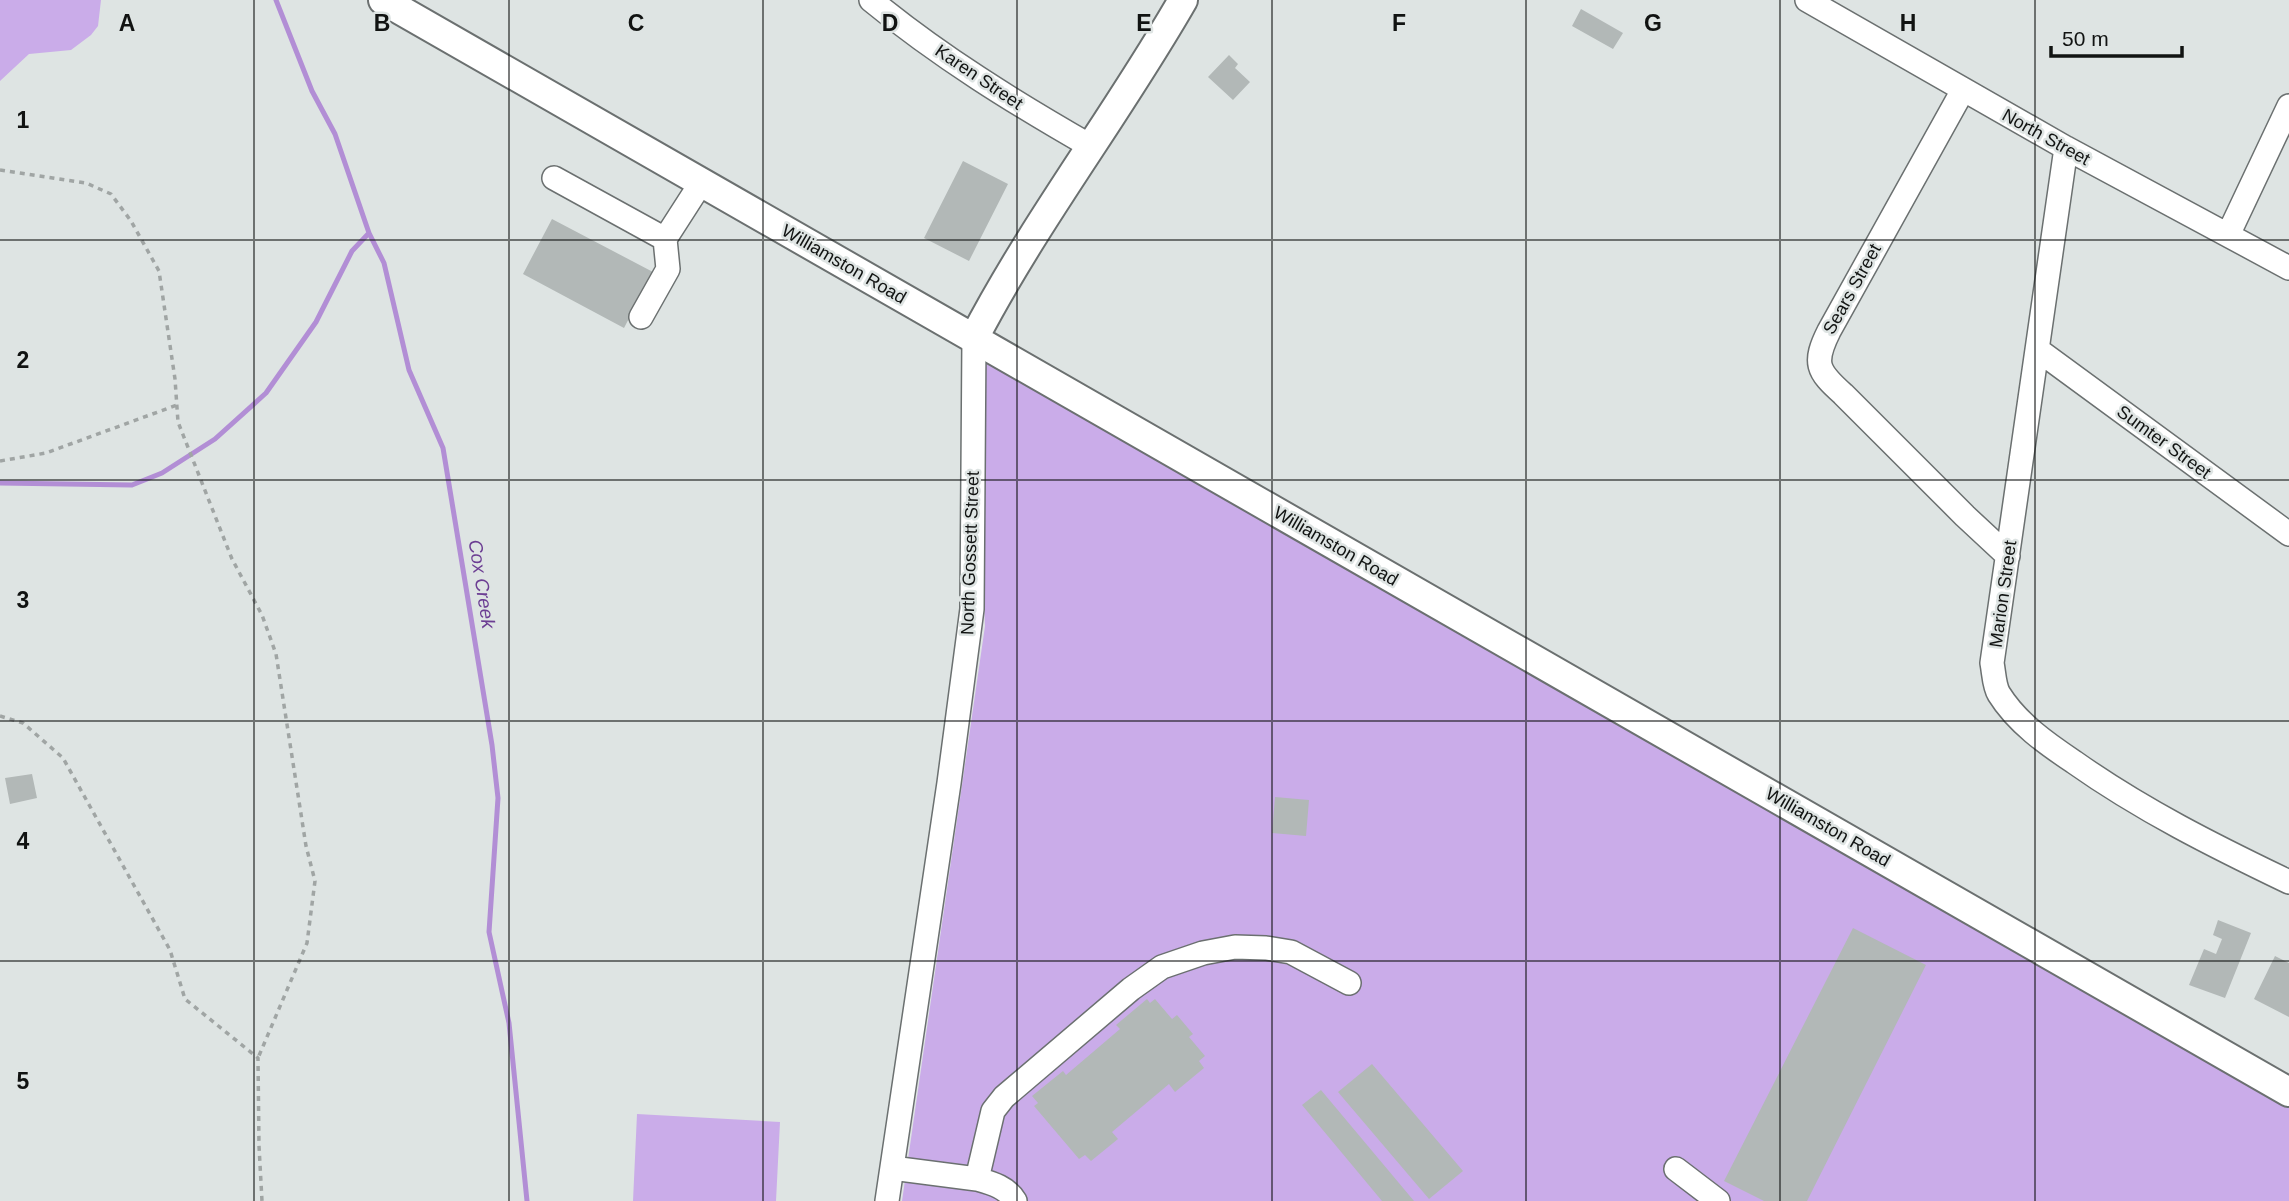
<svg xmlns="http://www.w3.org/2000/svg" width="2289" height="1201" font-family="Arial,sans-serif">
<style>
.green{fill:#caace9}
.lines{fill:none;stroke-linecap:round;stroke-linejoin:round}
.stream{stroke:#b28ed5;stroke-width:5}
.building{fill:#b2b8b7}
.minor-casing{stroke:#6b7070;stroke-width:26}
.major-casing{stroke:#6b7070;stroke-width:32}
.path{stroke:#a0a5a4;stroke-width:3.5;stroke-dasharray:5 5;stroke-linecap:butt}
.minor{stroke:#fff;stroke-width:23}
.major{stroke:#fff;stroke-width:28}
.grid{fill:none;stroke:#111312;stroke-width:2;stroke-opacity:0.55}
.labels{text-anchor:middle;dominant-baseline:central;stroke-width:5;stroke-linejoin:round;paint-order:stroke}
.street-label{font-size:18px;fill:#111312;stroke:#dee4e3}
.water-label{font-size:19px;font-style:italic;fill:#6c3e93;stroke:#dee4e3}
.grid-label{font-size:23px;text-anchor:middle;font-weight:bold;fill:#111312;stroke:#dee4e3;stroke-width:5;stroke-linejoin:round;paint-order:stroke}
</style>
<rect width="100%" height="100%" fill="#dee4e3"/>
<path class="green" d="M0,0H101L98,26L91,35L71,50L29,54L0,81Z
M974,338L2289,1092V1201H902L985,626Z
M637,1114L780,1122L776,1201H633Z"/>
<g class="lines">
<path class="stream" d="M276,0L312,91L335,134L369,233L384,263L409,370L443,448L492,745L498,798L489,932L509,1023L527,1201
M0,483L132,485L162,473L215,439L266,393L316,322L352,251L369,233"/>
</g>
<path class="building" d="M1581,9L1623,33L1613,49L1572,26Z
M1229,55L1238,64L1235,68L1250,82L1233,100L1208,77Z
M963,161L1008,184L969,261L924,238Z
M552,219L653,272L624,328L523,274Z
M32,774L37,798L10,804L5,778Z
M1275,797L1309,800L1306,836L1272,833Z
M2218,920L2251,933L2225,998L2189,985L2204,949L2216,954L2222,939L2213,935Z
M1853,928L1926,965L1807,1201H1764L1724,1181Z
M2275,956L2289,963V1017L2254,999Z
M1147,999L1150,1003L1155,999L1172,1019L1177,1015L1193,1034L1189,1037L1205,1056L1199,1061L1204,1068L1175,1092L1169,1084L1112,1132L1118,1139L1091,1161L1085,1155L1079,1159L1034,1106L1038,1103L1032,1096L1063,1071L1066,1075L1120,1029L1116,1025Z
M1372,1064L1463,1171L1429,1199L1338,1092Z
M1321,1090L1414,1201H1382L1302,1105Z"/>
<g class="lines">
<g class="minor-casing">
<path id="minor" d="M871,0C939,56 1015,103 1092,147
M1807,0L2066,148L2289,268
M1963,90L1829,331C1813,363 1817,371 1843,394L1965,516L2008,556
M2066,148L1992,663C1994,673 1994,686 1999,694C2017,723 2047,744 2074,762C2142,810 2214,846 2289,882
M554,178L665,239L701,183
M2228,235L2289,106
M641,317L668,269L665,239
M2038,350L2289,534
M892,1168L977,1179
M1676,1169L1718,1201
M887,1201L949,783L972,609L974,338
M1015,1201C1007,1187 991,1183 977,1179L993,1111L1004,1097L1131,989L1162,967L1203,953L1235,947L1266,948L1291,952L1349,983"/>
</g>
<g class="major-casing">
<path id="major" d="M383,0L2289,1092
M974,338C1035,221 1117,115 1183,0"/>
</g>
<path class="path" d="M0,170L86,183L111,194L131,221L159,271L175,379L178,422L232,559L262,615L276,654L306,846L315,881L307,943L258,1058
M0,461L46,453L177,405
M0,716L23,723L63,758L170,950L185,999L258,1058L259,1146L262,1201"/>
<use href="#minor" class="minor"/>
<use href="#major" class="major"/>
</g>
<path class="grid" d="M254,0V1201M509,0V1201M763,0V1201M1017,0V1201M1272,0V1201M1526,0V1201M1780,0V1201M2035,0V1201M0,240H2289M0,480H2289M0,721H2289M0,961H2289"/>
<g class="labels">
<g class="street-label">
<text transform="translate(979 77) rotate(34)">Karen Street</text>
<text transform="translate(2046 137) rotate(29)">North Street</text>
<text transform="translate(844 264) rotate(30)">Williamston Road</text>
<text transform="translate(1852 289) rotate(-61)">Sears Street</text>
<text transform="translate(2164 442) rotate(36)">Sumter Street</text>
<text transform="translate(1336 546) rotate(30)">Williamston Road</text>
<text transform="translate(970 553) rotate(-88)">North Gossett Street</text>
<text transform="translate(2003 594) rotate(-82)">Marion Street</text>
<text transform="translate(1828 827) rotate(30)">Williamston Road</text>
</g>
<g class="water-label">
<text transform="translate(482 584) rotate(81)">Cox Creek</text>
</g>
</g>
<g class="grid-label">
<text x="127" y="31">A</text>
<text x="382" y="31">B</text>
<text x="636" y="31">C</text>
<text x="890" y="31">D</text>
<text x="1144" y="31">E</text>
<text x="1399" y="31">F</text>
<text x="1653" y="31">G</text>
<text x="1908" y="31">H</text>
<text x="23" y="128">1</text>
<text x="23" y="368">2</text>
<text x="23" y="608">3</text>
<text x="23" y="849">4</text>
<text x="23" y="1089">5</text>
</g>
<path d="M2051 46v10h131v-10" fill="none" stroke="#111312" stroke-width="3.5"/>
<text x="2062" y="46" font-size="21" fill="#111312" stroke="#dee4e3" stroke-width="5" paint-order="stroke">50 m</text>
</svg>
